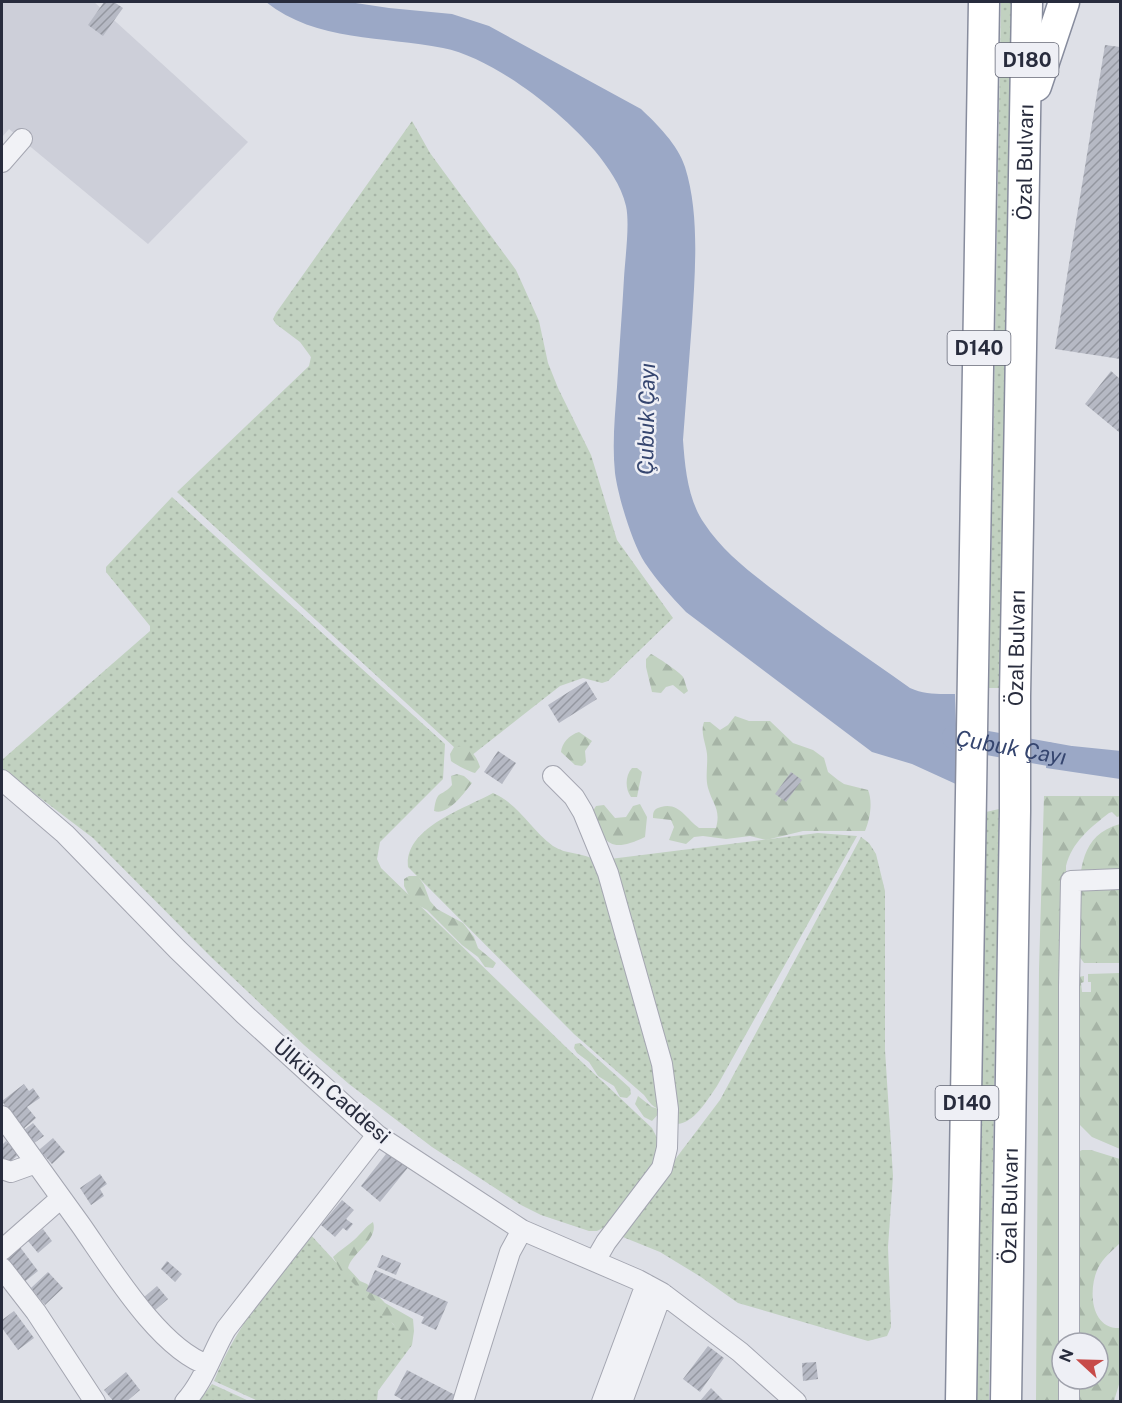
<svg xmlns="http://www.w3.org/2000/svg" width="1122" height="1403" font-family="'Public Sans',sans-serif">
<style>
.built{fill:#cdcfd9}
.grass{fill:url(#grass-dots)}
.forest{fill:url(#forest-firs)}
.garden{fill:#c1d1c0}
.water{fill:#9ba8c6}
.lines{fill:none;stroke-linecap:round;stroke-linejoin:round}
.river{stroke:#9ba8c6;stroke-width:24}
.building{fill:url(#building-hatch)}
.minor-casing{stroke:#a4a6b1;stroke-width:22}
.highway-casing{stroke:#878c9d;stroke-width:33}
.minor{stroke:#f1f2f6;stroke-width:20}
.highway{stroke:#fff;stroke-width:30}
.labels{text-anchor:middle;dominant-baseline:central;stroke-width:5;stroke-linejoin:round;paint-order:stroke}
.shield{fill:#eeeff5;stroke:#636674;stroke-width:1.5}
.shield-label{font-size:20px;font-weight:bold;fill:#282c3d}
.street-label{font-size:21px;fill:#282c3d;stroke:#eeeff5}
.water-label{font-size:22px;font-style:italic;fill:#35456f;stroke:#eeeff5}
</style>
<defs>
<pattern id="grass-dots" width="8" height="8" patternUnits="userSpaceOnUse" patternTransform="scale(1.5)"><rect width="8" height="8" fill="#c1d1c0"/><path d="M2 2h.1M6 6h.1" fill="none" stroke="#a6b4a6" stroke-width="1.8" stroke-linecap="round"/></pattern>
<pattern id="forest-firs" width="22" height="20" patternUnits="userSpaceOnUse" patternTransform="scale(1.5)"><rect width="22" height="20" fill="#c1d1c0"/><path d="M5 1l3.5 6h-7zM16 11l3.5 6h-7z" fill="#a6b4a6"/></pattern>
<pattern id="building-hatch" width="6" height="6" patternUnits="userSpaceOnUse" patternTransform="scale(1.5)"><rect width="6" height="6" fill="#b6b9c4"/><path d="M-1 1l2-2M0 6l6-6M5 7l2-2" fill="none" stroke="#9497a0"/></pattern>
</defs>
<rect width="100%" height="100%" fill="#dee0e7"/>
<path class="built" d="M2,2H94L248,142L148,244L9,129L2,137Z"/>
<path class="grass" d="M1001,2H1012L1000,688H989Z
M412,121L430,153L516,270L539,321L548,363L558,388L591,455L617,540L673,618L608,681L602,683L583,678L560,686L467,759L177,492L309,366L311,357L300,342L276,324L273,319L276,313Z
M172,497L445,744L443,779L380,842L377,859L381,868L568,1049L652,1128C654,1132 657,1137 658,1141C662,1167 621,1207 605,1227L597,1231H589L541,1215L521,1205L432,1147L349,1084L304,1045L211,957L93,838L2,769L3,759L150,631V626L106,572V567Z
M493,793C520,805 530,829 553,846C566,855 584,852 597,861L634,978L662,1110C653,1108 649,1102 644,1095L574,1034L408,867C404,828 464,809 493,793Z
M999,809L989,1401L975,1402L986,812Z
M818,833L857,836L717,1086C707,1100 694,1124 676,1124L610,859Z
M861,837L869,843L876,854L885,891V1050L893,1176L888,1247L891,1327L887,1336L868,1341L738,1303L701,1277L660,1252L618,1235L720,1100Z
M309,1233L412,1345L378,1391L377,1401H258L214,1381C236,1326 274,1280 309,1233Z
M212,1384L249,1401H199Z"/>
<path class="forest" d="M651,654C656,656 681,673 683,677C685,681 686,687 688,691L684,694L673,685L666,687L661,693L652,692L646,667V659Z
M735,716L749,721H770L793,743L813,750L824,758L828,772L838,780L844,784L868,790C873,802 870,819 865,831H803L766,840L750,836L726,839L703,836L694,837L686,844L669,840L674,827L671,820L653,818C653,811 654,809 661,807C679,802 686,819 699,828H716C721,809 713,805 708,788C705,777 708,765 707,754C706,743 700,733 704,722H710L720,730L728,725Z
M579,732L592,741L585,751L586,762L582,766L575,765L561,752C562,743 569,735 579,732Z
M463,746C472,751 477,757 480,767L475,773C468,771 456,765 451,761L450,754L454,747Z
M632,768H637L642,772L637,797H631C625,789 625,776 632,768Z
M457,774L464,776L472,783C464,793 448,816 434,811C437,788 441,798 452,785L451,776Z
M1044,796H1120V816L1117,817L1112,812L1109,813C1090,828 1072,842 1066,866L1062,1343L1064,1401L1036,1402L1039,969Z
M640,804L647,817L645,837C611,853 605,845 591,814L596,806L604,805L615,818L626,817L633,806Z
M1120,824V963H1084L1079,956C1079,939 1079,921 1079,904C1080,870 1080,835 1120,824Z
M409,876H418L424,885L430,901L437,909L463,923L474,937L478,948L496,963L493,968L485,967L478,957L462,945L427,910L412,902L404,886V879Z
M1120,973V1149L1092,1137L1078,1123V977L1084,976V982L1081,983L1082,992H1091V982H1088V974Z
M580,1043L630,1088L631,1094L627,1098L620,1097L614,1086L598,1076L589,1062L577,1053L574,1048L575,1044Z
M638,1096L652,1107L662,1110L652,1121L644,1117L635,1104Z
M1082,1150H1091L1120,1159V1243C1112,1251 1103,1258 1098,1268C1088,1289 1090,1329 1120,1328V1381L1114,1401H1075V1379H1098V1343H1075L1078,1152Z
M373,1222C379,1240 352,1252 348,1268L360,1281L367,1284L385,1303L413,1319L414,1331L412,1345L404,1346L401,1335L393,1324L382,1316L373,1303L341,1271L333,1257C340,1250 347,1246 354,1240C361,1234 365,1227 373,1222Z"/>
<path class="garden" d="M1114,896H1120V961H1119Z"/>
<path class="water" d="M266,2H349L389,8L452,14L489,26L641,109C657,124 678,145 685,167C700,214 695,273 692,322C689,361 686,401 683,440C685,468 688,500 704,523C723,552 750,572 776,592C820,626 865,656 910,688C925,695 939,694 955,694L958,785L912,764L872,752L686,612C671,596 657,581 645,563C632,543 618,496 615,473C612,444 615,415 617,387C619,351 622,314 624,278C625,259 630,224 626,206C621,185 608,167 595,151C562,112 494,58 443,48C384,36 316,42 266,2Z
M1048,742L1092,752L1120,755V779L1046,768Z"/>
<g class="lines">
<path class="river" id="s1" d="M954,737L1071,758L1120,763"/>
</g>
<path class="building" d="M104,2H114L123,8L103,36L88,25Z
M1105,45L1120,47V359L1055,349Z
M1111,371L1120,379V433L1085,404Z
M586,681L597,699L559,723L548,705Z
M498,751L516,763L502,784L484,772Z
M791,772L802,780L786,802L775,794Z
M24,1084L29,1091L33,1088L40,1098L27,1107L36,1118L21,1131L2,1101Z
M33,1123L44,1136L30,1146L20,1133Z
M53,1138L65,1152L52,1164L39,1150Z
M6,1141L19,1154L7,1165L2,1159V1145Z
M390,1149L410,1165L380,1202L361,1186Z
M100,1174L107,1184L100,1189L104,1196L91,1205L80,1188Z
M342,1200L354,1210L346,1219L353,1224L347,1231L343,1228L335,1237L321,1225Z
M43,1229L52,1241L38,1253L28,1241Z
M20,1247L38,1271L23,1283L5,1260Z
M382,1255L401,1263L396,1275L377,1267Z
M167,1261L182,1274L175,1282L161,1269Z
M375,1270L448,1302L436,1330L421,1323L424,1317L366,1291Z
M48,1272L63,1288L45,1305L31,1288Z
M157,1286L168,1299L154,1311L143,1298Z
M14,1311L34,1338L18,1350L2,1328V1320Z
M708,1346L724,1358L700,1392L683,1379Z
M816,1362L818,1379L803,1381L802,1363Z
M407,1370L457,1396L454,1402H406L394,1395Z
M126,1372L140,1390L126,1402H114L104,1390Z
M711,1388L725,1402H699Z"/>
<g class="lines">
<g class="minor-casing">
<path id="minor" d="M2,162L22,139
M553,776L574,797L583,812L608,873L662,1064L668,1109L667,1148L662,1168L606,1242L595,1261
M2,780L65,834L177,949L244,1014L377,1135L522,1230L638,1280L662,1293L740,1352L796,1402
M2,1116C28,1152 54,1188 80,1224C109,1265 159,1349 208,1365
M2,1169L11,1172L36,1163
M2,1250L61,1198
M2,1268L36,1312L95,1402
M1069,1343V986L1071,881L1120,879
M1069,1379V1402
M185,1402C204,1381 212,1353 226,1329L377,1135
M463,1402L510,1252L522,1230
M602,1402L646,1284
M622,1402L662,1293"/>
</g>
<g class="highway-casing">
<g id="highway">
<path d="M1036,86L1064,2"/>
<path d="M961,1402L984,2"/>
<path id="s2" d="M1006,1402L1015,811V696L1027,2"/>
</g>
</g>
<use href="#minor" class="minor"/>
<use href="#highway" class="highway"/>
</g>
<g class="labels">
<g class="shield">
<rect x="995.5" y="43" width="63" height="34" rx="4.5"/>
<rect x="947.5" y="331" width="63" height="34" rx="4.5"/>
<rect x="935.5" y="1086" width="63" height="34" rx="4.5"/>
</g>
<g class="shield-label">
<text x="1027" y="60">D180</text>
<text x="979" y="348">D140</text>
<text x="967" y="1103">D140</text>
</g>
<g class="street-label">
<text stroke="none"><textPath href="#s2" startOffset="1240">Özal Bulvarı</textPath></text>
<text stroke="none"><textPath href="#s2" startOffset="754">Özal Bulvarı</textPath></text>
<text transform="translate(332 1091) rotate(41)">Ülküm Caddesi</text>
<text stroke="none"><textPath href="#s2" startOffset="196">Özal Bulvarı</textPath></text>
</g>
<g class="water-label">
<text transform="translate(646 419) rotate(-89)">Çubuk Çayı</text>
<text stroke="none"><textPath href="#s1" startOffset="58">Çubuk Çayı</textPath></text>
</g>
</g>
<rect width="1122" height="1403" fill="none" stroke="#282c3d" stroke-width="6"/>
<g transform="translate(1080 1361) rotate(292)"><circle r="28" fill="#eeeff5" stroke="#9fa1ab" stroke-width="1.5"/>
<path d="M0-4.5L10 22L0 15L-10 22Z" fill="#c74b49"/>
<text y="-9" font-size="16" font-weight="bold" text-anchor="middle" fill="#282c3d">N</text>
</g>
</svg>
